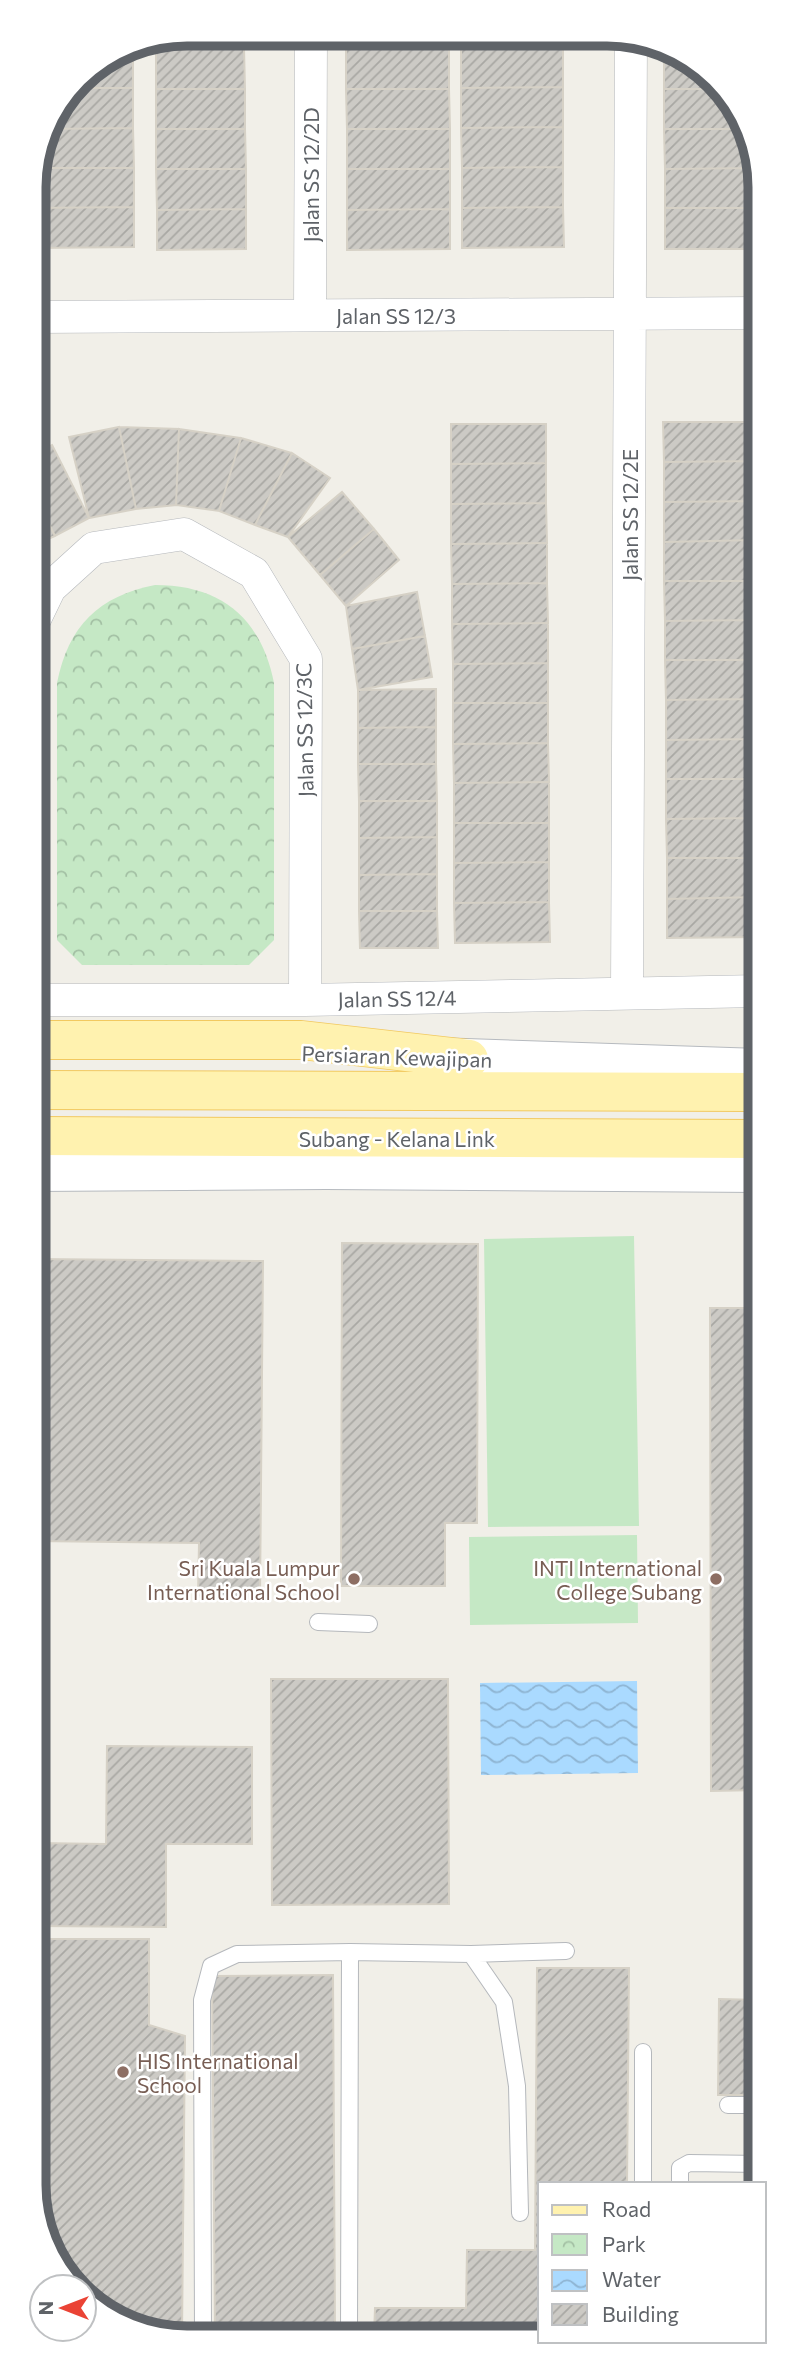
<svg xmlns="http://www.w3.org/2000/svg" width="794" height="2371" font-family="Commissioner,sans-serif">
<style>
.grass{fill:#c5e8c5}
.park{fill:url(#park-crowns)}
.water{fill:url(#water-waves)}
.building{fill:url(#building-hatch);stroke:#d6d1c6;stroke-width:2}
.lines{fill:none;stroke-linecap:round;stroke-linejoin:round}
.lane-casing{stroke:#b5b8bc;stroke-width:18}
.street-casing{stroke:#b5b8bc;stroke-width:33}
.secondary-casing{stroke:#b6babf;stroke-width:40}
.primary-casing{stroke:#f2c960;stroke-width:40}
.lane{stroke:#fff;stroke-width:16}
.street{stroke:#fff;stroke-width:32}
.secondary{stroke:#fff;stroke-width:38}
.primary{stroke:#fff2af;stroke-width:38}
.education-dot{fill:#8d6e63;stroke:#fff;stroke-width:2.5}
.labels{text-anchor:middle;dominant-baseline:central;stroke-width:5;stroke-linejoin:round;paint-order:stroke}
.street-label{font-size:21px;fill:#5f6368;stroke:#fff}
.education-label{font-size:21px;fill:#785e54;stroke:#fff;text-anchor:end}
.rim{fill:none;stroke:#5f6368;stroke-width:9}
</style>
<defs>
<pattern id="park-crowns" width="20" height="18" patternUnits="userSpaceOnUse" patternTransform="scale(1.75)"><rect width="20" height="18" fill="#c5e8c5"/><path d="M2 6a3 3 0 1 1 6 0M12 15a3 3 0 1 1 6 0" fill="none" stroke="#a3c0a4"/></pattern>
<pattern id="water-waves" width="16" height="10" patternUnits="userSpaceOnUse" patternTransform="scale(1.75)"><rect width="16" height="10" fill="#aadaff"/><path d="M0 5q4-4 8 0t8 0" fill="none" stroke="#8eb4d2"/></pattern>
<pattern id="building-hatch" width="6" height="6" patternUnits="userSpaceOnUse" patternTransform="scale(1.75)"><rect width="6" height="6" fill="#cccac5"/><path d="M-1 1l2-2M0 6l6-6M5 7l2-2" fill="none" stroke="#a9a8a4"/></pattern>
</defs>
<rect width="100%" height="100%" fill="#f1efe8"/>
<path class="grass" d="M634,1236L639,1526L488,1527L484,1239Z
M637,1535L638,1623L470,1625L469,1537Z"/>
<path class="park" d="M155,585C221,585 261,618 274,683V940L249,965H82L57,940V683C68,626 99,596 155,585Z"/>
<path class="water" d="M637,1681L638,1773L481,1775L480,1683Z"/>
<path class="building" d="M186,33L244,34V48L156,49V39Z
M346,34L449,35V48L346,49Z
M461,35L563,36V47L461,48Z
M563,47V87L461,88V48Z
M122,48H133V88H72L85,71Z
M244,48L245,89H156V49Z
M449,48V89H346V49Z
M664,50L716,78L722,89H664Z
M563,87V127L461,128V88Z
M72,88H133V128L46,129L49,119Z
M156,89H245V129H156Z
M346,89H449L450,129H347Z
M664,89H722L743,129H664Z
M563,127V167L462,168L461,128Z
M133,128L134,168H36L46,129Z
M156,129H245L246,169H156Z
M347,129H450V169H347Z
M664,129H743L758,157V168L665,169Z
M563,167V207L462,208V168Z
M36,168H134V207L34,208Z
M758,168V208H665V169Z
M156,169H246V209L157,210Z
M347,169H450V209L347,210Z
M134,207V247L35,248L34,208Z
M563,207L564,247L462,248V208Z
M665,208H758V249H665Z
M246,209V249L157,250V210Z
M450,209V249L347,250V210Z
M663,422H758V461L664,462Z
M451,424H546V463L451,464Z
M119,427L136,509L89,518L69,437Z
M119,427L179,429L176,505L136,509Z
M179,429L241,438L219,511L176,505Z
M241,438L292,453L255,525L219,511Z
M52,445L89,518L55,536L34,494V454Z
M292,453L330,478L288,537L255,525Z
M758,461V501L664,502V462Z
M546,463V503L451,504V464Z
M342,492L374,529L320,575L288,537Z
M34,494L55,536L34,545Z
M758,501V540L664,542V502Z
M546,503L547,543L451,544V504Z
M374,529L399,560L346,606L320,575Z
M758,540V581H664V542Z
M547,543V583L452,584L451,544Z
M664,581H758V620L665,621Z
M547,583L548,623L452,624V584Z
M417,592L425,636L352,649L346,606Z
M758,620L759,660H665V621Z
M548,623V663L453,664L452,624Z
M425,636L432,677L358,690L352,649Z
M665,660H759V699L666,700Z
M548,663V703H453V664Z
M436,689V727L358,728V690Z
M759,699V739L666,740V700Z
M453,703H548V743L453,744Z
M436,727V764H358V728Z
M759,739V779H666V740Z
M548,743L549,782L454,783L453,744Z
M358,764H436L437,801H359Z
M666,779H759V818L666,819Z
M549,782V823H454V783Z
M359,801H437V837L359,838Z
M759,818V858H667L666,819Z
M454,823H549V862L454,863Z
M437,837V874L359,875V838Z
M667,858H759V897L667,899Z
M549,862V902L454,903V863Z
M437,874V911H359V875Z
M759,897V937L667,938V899Z
M549,902L550,942L455,943L454,903Z
M359,911H437L438,948H360Z
M342,1243L478,1244L477,1523H445V1586H341Z
M35,1259L263,1261L260,1598L198,1597L199,1543L35,1541Z
M710,1308H759L760,1790L711,1791Z
M271,1679H448L449,1904L272,1905Z
M107,1746L252,1747V1844H166V1927L36,1926V1843L106,1844Z
M36,1939H149V2025L185,2036L182,2335H156L84,2296V2287H75L36,2214Z
M537,1968H629L627,2184H540V2335H374L375,2308H466L467,2250H535Z
M333,1975L335,2335H215L212,1976Z
M719,1999L760,2000V2095H718Z"/>
<g class="lines">
<g class="lane-casing">
<path id="lane" d="M318,1622L369,1624
M471,1954L504,2002L517,2086L520,2213
M728,2105H760
M643,2184V2052
M680,2184V2168L689,2163L760,2164
M203,2335L202,2000L211,1966L237,1954L350,1952L471,1954L566,1951
M349,2335L350,1952"/>
</g>
<g class="street-casing">
<path id="street" d="M310,315L311,34
M34,317L758,313
M34,621L50,588L94,548L184,534L254,573L306,659L305,1000
M627,993L631,36
M35,1000H305L759,991"/>
</g>
<g class="secondary-casing">
<path id="secondary" d="M436,1057L759,1068
M35,1172L326,1170L759,1173"/>
</g>
<g class="primary-casing">
<path id="primary" d="M35,1040H301L469,1059
M35,1090L759,1092
M35,1136L759,1139"/>
</g>
<use href="#lane" class="lane"/>
<use href="#street" class="street"/>
<use href="#secondary" class="secondary"/>
<use href="#primary" class="primary"/>
</g>
<g class="education-dot">
<circle cx="354" cy="1579" r="7"/>
<circle cx="716" cy="1579" r="7"/>
<circle cx="123" cy="2072" r="7"/>
</g>
<g class="labels">
<g class="street-label">
<text transform="translate(310 175) rotate(-90)">Jalan SS 12/2D</text>
<text x="396" y="315">Jalan SS 12/3</text>
<text transform="translate(629 515) rotate(-90)">Jalan SS 12/2E</text>
<text transform="translate(304 730) rotate(-91)">Jalan SS 12/3C</text>
<text transform="translate(397 998) rotate(-1)">Jalan SS 12/4</text>
<text transform="translate(397 1056) rotate(2)">Persiaran Kewajipan</text>
<text x="397" y="1138">Subang - Kelana Link</text>
</g>
<g class="education-label">
<text x="340" y="1567">Sri Kuala Lumpur<tspan x="340" dy="24">International School</tspan></text>
<text x="702" y="1567">INTI International<tspan x="702" dy="24">College Subang</tspan></text>
<text x="137" y="2060" text-anchor="start">HIS International<tspan x="137" dy="24">School</tspan></text>
</g>
</g>
<path d="M0 0H794V2371H0ZM187 46H607A141 141 0 0 1 748 187V2185A141 141 0 0 1 607 2326H187A141 141 0 0 1 46 2185V187A141 141 0 0 1 187 46Z" fill="#fff" fill-rule="evenodd"/>
<path class="rim" d="M187 46H607A141 141 0 0 1 748 187V2185A141 141 0 0 1 607 2326H187A141 141 0 0 1 46 2185V187A141 141 0 0 1 187 46Z"/>
<rect x="538" y="2182" width="228" height="161" fill="#ffffff" stroke="#bfc1c3" stroke-width="2"/>
<rect x="552" y="2205" width="35" height="10" fill="#fff2af" stroke="#bfc1c3" stroke-width="2"/>
<text x="602" y="2217" font-size="21" fill="#5f6368">Road</text>
<rect x="552" y="2234" width="35" height="21" fill="url(#park-crowns)" stroke="#bfc1c3" stroke-width="2"/>
<text x="602" y="2252" font-size="21" fill="#5f6368">Park</text>
<rect x="552" y="2270" width="35" height="21" fill="url(#water-waves)" stroke="#bfc1c3" stroke-width="2"/>
<text x="602" y="2287" font-size="21" fill="#5f6368">Water</text>
<rect x="552" y="2304" width="35" height="21" fill="url(#building-hatch)" stroke="#bfc1c3" stroke-width="2"/>
<text x="602" y="2322" font-size="21" fill="#5f6368">Building</text>
<g transform="translate(63 2308) rotate(270)"><circle r="33" fill="#ffffff" stroke="#bfc1c3" stroke-width="2"/>
<path d="M0-5L12 26L0 18L-12 26Z" fill="#ea4335"/>
<text y="-10" font-size="19" font-weight="bold" text-anchor="middle" fill="#5f6368">N</text>
</g>
</svg>
